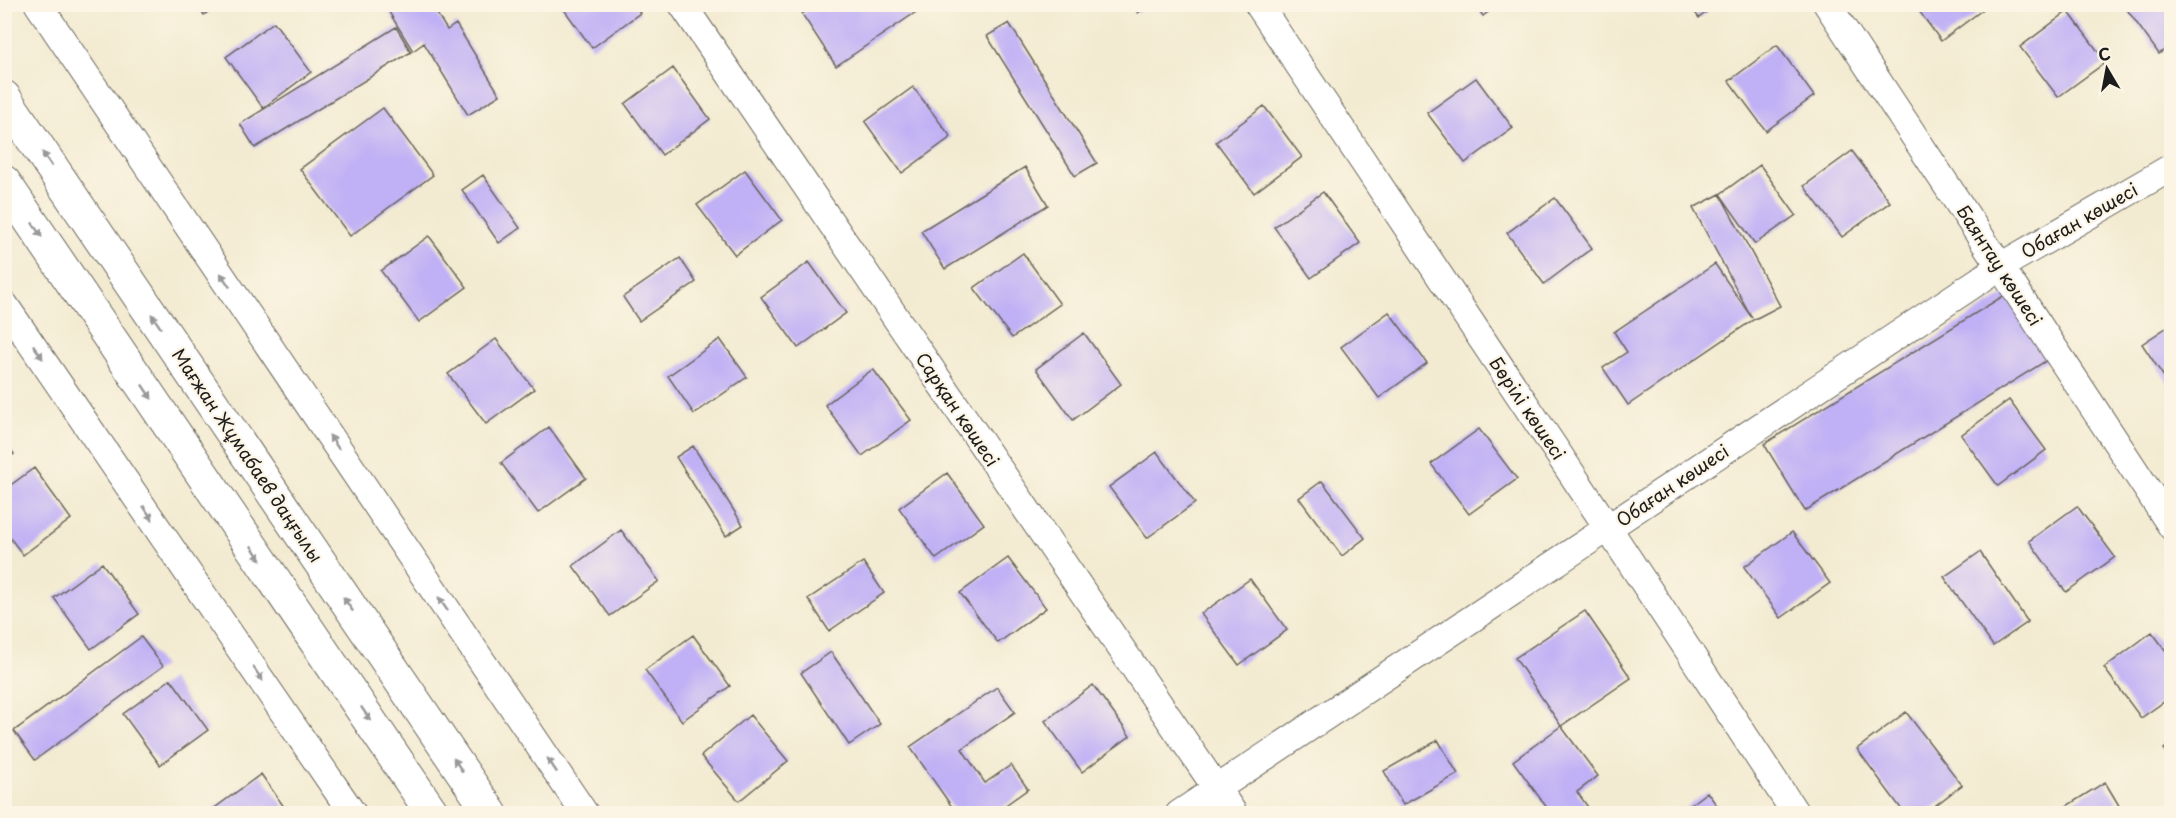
<svg xmlns="http://www.w3.org/2000/svg" width="2176" height="818" font-family="'Playpen Sans',sans-serif">
<style>
.building{fill:#c0b0f5}
.lines{fill:none;stroke-linecap:round;stroke-linejoin:round}
.street-casing{stroke:#67645b;stroke-width:29}
.secondary-casing{stroke:#67645b;stroke-width:35}
.street{stroke:#fff;stroke-width:27}
.secondary{stroke:#fff;stroke-width:33}
.oneway{fill:#999}
.labels{text-anchor:middle;dominant-baseline:central;stroke-width:4.5;stroke-linejoin:round;paint-order:stroke}
.street-label{font-size:18px;fill:#1c1c1c;stroke:#fcf5e5}
</style>
<rect width="100%" height="100%" fill="#fcf5e5"/>
<filter id="ink" filterUnits="userSpaceOnUse"><feTurbulence type="fractalNoise" baseFrequency=".0167" numOctaves="2"/><feDisplacementMap in="SourceGraphic" scale="12" xChannelSelector="R" yChannelSelector="G"/><feConvolveMatrix kernelMatrix="1 2 1 2 8 2 1 2 1" color-interpolation-filters="sRGB"/></filter>
<filter id="wash" filterUnits="userSpaceOnUse"><feTurbulence type="fractalNoise" baseFrequency=".008" numOctaves="4" result="noise"/><feDisplacementMap in="SourceGraphic" scale="24" xChannelSelector="R" yChannelSelector="G"/><feGaussianBlur stdDeviation="1.35" result="paint"/><feColorMatrix in="noise" values="0 0 0 0 0 0 0 0 0 0 0 0 0 0 0 0 0 1.4 0 .05"/><feComposite in="paint" operator="in"/></filter>
<g filter="url(#wash)">
<rect width="100%" height="100%" fill="#f3ebd1"/>
<g id="blocks">
<path class="building" d="M197,4H218L204,15Z
M384,4H431L447,30L456,24L500,95L468,115L424,43L413,51Z
M560,4H634L640,13L592,48Z
M816,4H928L836,66L802,14Z
M1132,4H1150L1138,13Z
M1474,4H1499L1483,16Z
M1689,4H1717L1699,18Z
M1914,4H1990L1941,41Z
M2123,4H2172V44L2159,54Z
M2068,11L2106,62L2058,97L2020,47Z
M274,22L311,72L263,108L226,57Z
M1009,23L1097,163L1075,176L987,36Z
M396,27L411,52L255,148L240,124Z
M1777,45L1814,96L1766,131L1729,81Z
M673,68L710,119L662,155L625,104Z
M1476,78L1513,128L1465,163L1427,113Z
M913,87L951,137L902,173L865,122Z
M1264,106L1302,157L1254,193L1216,142Z
M383,108L433,175L350,236L300,169Z
M1852,151L1890,202L1842,237L1804,186Z
M1760,165L1796,215L1755,244L1720,194L1780,306L1753,320L1628,405L1603,368L1627,352L1614,332L1715,264L1752,318L1693,208L1720,194Z
M1025,167L1048,205L945,269L921,231Z
M745,170L782,220L735,255L697,205Z
M483,175L520,228L499,243L462,190Z
M1323,192L1360,243L1311,278L1274,227Z
M1555,198L1592,248L1544,284L1507,233Z
M429,236L467,287L419,322L381,271Z
M1023,253L1060,304L1012,338L974,288Z
M680,258L696,282L639,321L623,297Z
M809,262L846,313L798,348L761,297Z
M2008,293L2049,359L1805,511L1764,444Z
M1389,312L1427,363L1379,398L1341,347Z
M2172,324V389L2142,344Z
M1084,333L1121,384L1073,420L1036,369Z
M496,339L534,389L486,424L448,374Z
M720,339L747,377L694,414L668,376Z
M873,369L911,420L862,456L825,405Z
M2009,400L2046,450L1998,486L1961,435Z
M549,427L586,478L538,513L501,463Z
M1479,429L1517,479L1469,514L1431,464Z
M4,440L14,454L4,461Z
M693,446L743,525L726,536L676,457Z
M1157,452L1195,503L1147,538L1109,487Z
M34,468L71,519L23,555L4,530V490Z
M947,473L984,524L936,559L899,508Z
M1322,481L1365,538L1342,556L1299,498Z
M2077,506L2115,557L2066,592L2029,541Z
M621,530L659,581L610,616L573,566Z
M1792,532L1830,583L1781,618L1744,567Z
M1980,552L2028,622L1993,646L1944,577Z
M1008,558L1046,608L998,643L960,593Z
M863,562L884,593L829,631L808,599Z
M102,563L139,614L91,649L54,598Z
M1250,579L1287,630L1239,665L1201,614Z
M1585,611L1631,678L1561,726L1515,658Z
M2152,632L2172,659V696L2141,718L2104,668Z
M693,635L730,686L682,721L645,670Z
M141,637L163,666L35,760L14,731Z
M831,652L880,724L849,745L801,673Z
M171,679L208,730L160,765L123,714Z
M1093,685L1130,736L1082,772L1045,721Z
M997,687L1015,712L962,749L985,783L1011,765L1028,789L993,814H957L910,747Z
M1906,712L1962,785L1924,814H1905L1857,749Z
M750,715L788,761L739,801L701,756Z
M1561,726L1598,776L1577,792L1593,814H1548L1550,812L1513,761Z
M1438,740L1458,774L1403,805L1384,771Z
M2172,743V759L2164,749Z
M261,774L289,814H215L212,810Z
M2105,782L2124,814H2058L2057,812Z
M1707,792L1723,814H1678Z"/>
</g>
</g>
<g filter="url(#ink)">
<use href="#blocks" fill-opacity="0" stroke="#67645b" stroke-width="1.5"/>
<g class="lines">
<g class="street-casing">
<path id="street" d="M38,4L585,814
M682,4L1234,814
M1258,4L1608,528L1796,814
M1827,4L2172,527
M4,304L353,814
M1179,814L2001,266L2172,167"/>
</g>
<g class="secondary-casing">
<path id="secondary" d="M4,97L491,814
M4,182L433,814"/>
</g>
<use href="#street" class="street"/>
<use href="#secondary" class="secondary"/>
</g>
<defs><path id="oneway-solid" d="M-6-.8H1V-3.2L6.5 0L1 3.2V.8H-6Z" transform="scale(1.5)"/></defs>
<g class="oneway">
<use href="#oneway-solid" transform="translate(47 159) rotate(-124)"/>
<use href="#oneway-solid" transform="translate(37 230) rotate(56)"/>
<use href="#oneway-solid" transform="translate(225 280) rotate(-124)"/>
<use href="#oneway-solid" transform="translate(156 321) rotate(-124)"/>
<use href="#oneway-solid" transform="translate(38 352) rotate(56)"/>
<use href="#oneway-solid" transform="translate(147 392) rotate(56)"/>
<use href="#oneway-solid" transform="translate(334 442) rotate(-124)"/>
<use href="#oneway-solid" transform="translate(148 513) rotate(56)"/>
<use href="#oneway-solid" transform="translate(256 553) rotate(56)"/>
<use href="#oneway-solid" transform="translate(348 604) rotate(-124)"/>
<use href="#oneway-solid" transform="translate(443 604) rotate(-124)"/>
<use href="#oneway-solid" transform="translate(258 674) rotate(56)"/>
<use href="#oneway-solid" transform="translate(366 714) rotate(56)"/>
<use href="#oneway-solid" transform="translate(458 765) rotate(-124)"/>
<use href="#oneway-solid" transform="translate(552 765) rotate(-124)"/>
</g>
</g>
<g class="labels">
<g class="street-label">
<text transform="translate(2079 220) rotate(-30)">Обаған көшесі</text>
<text transform="translate(2000 265) rotate(57)">Баянтау көшесі</text>
<text transform="translate(1528 408) rotate(56)">Бөрілі көшесі</text>
<text transform="translate(958 409) rotate(56)">Сарқан көшесі</text>
<text transform="translate(248 455) rotate(56)">Мағжан Жұмабаев даңғылы</text>
<text transform="translate(1672 485) rotate(-34)">Обаған көшесі</text>
</g>
</g>
<rect width="2176" height="818" fill="none" stroke="#fcf5e5" stroke-width="24"/>
<g transform="translate(2107 69) rotate(350)" stroke="#fcf5e5" stroke-width="4.5" paint-order="stroke">
<path d="M0-4.5L10 22L0 15L-10 22Z" fill="#1c1c1c"/>
<text y="-9" font-size="16" font-weight="bold" text-anchor="middle" fill="#1c1c1c">С</text>
</g>
</svg>
